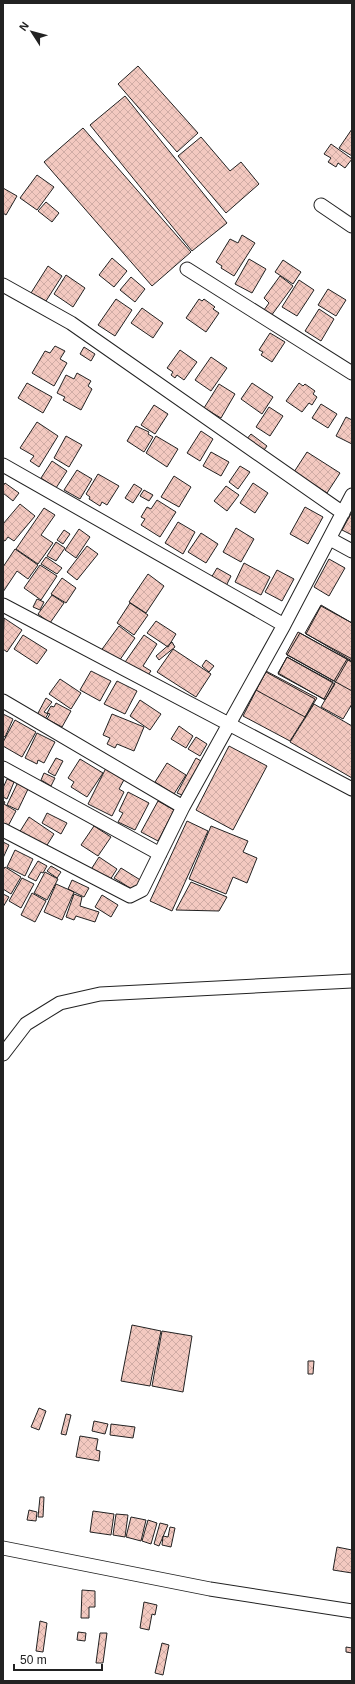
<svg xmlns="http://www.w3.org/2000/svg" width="355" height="1684" font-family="Helvetica,sans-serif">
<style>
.building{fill:url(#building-cross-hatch);stroke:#222}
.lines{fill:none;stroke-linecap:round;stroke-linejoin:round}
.minor-casing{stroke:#222;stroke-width:15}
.minor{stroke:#fff;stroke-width:13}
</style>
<defs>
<pattern id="building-cross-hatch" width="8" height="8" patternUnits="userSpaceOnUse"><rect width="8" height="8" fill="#f3c9c0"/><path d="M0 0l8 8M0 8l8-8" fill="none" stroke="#d0aca5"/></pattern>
</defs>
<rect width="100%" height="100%" fill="#fff"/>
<path class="building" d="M138,66L198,133L177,152L118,84Z
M125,96L227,223L192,251L90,125Z
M83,128L191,252L152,286L44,162Z
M352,129V156L339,148Z
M201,137L230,171L241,162L259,184L226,213L178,156Z
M331,144L352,159L345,168L338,163L336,167L328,162L331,158L324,154Z
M37,175L54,187L37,210L20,198Z
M3,188L17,196L6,215L3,213Z
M46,202L59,213L52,222L38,211Z
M242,235L255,243L234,276L221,268L222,266L216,262L230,239L238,243Z
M112,258L127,271L114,287L99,275Z
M249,259L266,269L252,293L235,284Z
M283,260L301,272L293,284L275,272Z
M48,266L62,276L46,301L31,293Z
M66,275L85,288L73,307L54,294Z
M280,276L293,286L271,316L264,310L269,303L264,298Z
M131,277L145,289L135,302L120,290Z
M299,280L314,290L297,316L282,307Z
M328,289L346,300L336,316L318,305Z
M116,299L132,310L115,336L98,325Z
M199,299L202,301L204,299L215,307L213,309L219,313L206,332L186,318Z
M142,308L163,323L153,338L131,323Z
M319,309L334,319L321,341L305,331Z
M270,333L285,342L272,362L261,355L263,352L259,350Z
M55,346L65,351L60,359L67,363L54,386L32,373L45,351L50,353Z
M84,347L95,354L91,361L80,354Z
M180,350L197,362L184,380L177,375L175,378L171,375L173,372L167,368Z
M211,357L227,368L211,391L195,380Z
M77,373L91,381L88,386L92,389L81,410L63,400L65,397L57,393L66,375L74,379Z
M27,383L52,397L43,413L18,398Z
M252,383L273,397L262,414L241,399Z
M299,383L303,386L305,384L315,391L313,394L317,397L312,405L309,403L302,412L286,401Z
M219,384L235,394L221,418L204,408Z
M321,404L337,414L328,428L312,418Z
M154,405L168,414L155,434L141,425Z
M269,407L283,416L270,436L256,427Z
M346,417L352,420V444L336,436Z
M37,422L58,436L39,467L30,461L34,456L20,448Z
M136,426L149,432L148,434L153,437L144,452L127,441Z
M201,431L213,439L200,461L187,453Z
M251,434L267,446L262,453L246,440Z
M66,436L82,445L69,467L54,458Z
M156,436L178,449L167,467L146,453Z
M211,452L229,462L221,476L203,466Z
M307,452L340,473L327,493L294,472Z
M52,461L67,471L56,488L41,478Z
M240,466L250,472L238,489L229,482Z
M77,470L92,479L80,499L64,490Z
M98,474L119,486L107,505L102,502L100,506L89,499L90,497L86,494Z
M174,476L191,487L179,507L161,497Z
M5,483L19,493L13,501L3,493V486Z
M253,483L268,493L255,513L240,503Z
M134,484L142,489L133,503L125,498Z
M226,486L239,495L227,511L214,501Z
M144,490L153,495L149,501L140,496Z
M157,500L176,512L160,537L141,525L145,519L141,517L147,507L151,509Z
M20,504L35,516L14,541L8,537L5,541L3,540V524Z
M305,507L323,517L308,544L290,534Z
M44,508L55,515L41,535L53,543L38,564L16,549Z
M352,512V535L342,530Z
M178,522L195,532L183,554L165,543Z
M236,528L254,539L241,562L223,552Z
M79,529L90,537L76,558L65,550Z
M64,530L70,534L63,544L57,540Z
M201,533L218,544L206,563L188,552Z
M56,542L65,548L56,561L47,556Z
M87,546L98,554L77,580L67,572Z
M15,549L38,565L28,579L17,571L3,592V567Z
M46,557L62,568L57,574L41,564Z
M329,559L345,568L329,596L314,587Z
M244,563L270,577L261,595L235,582Z
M40,565L57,576L41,600L24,588Z
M217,568L231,576L226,586L211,578Z
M277,570L294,579L282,601L265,592Z
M148,574L164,586L146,613L129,602Z
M62,578L76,588L66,603L51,594Z
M52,595L64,603L50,623L38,614Z
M37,599L44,602L40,610L33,607Z
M130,603L148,615L134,635L117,623Z
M321,605L352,623V661L305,633Z
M321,606L352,623V659L306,634Z
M4,618L22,630L7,652L3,649Z
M156,621L176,634L168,647L147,633Z
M119,626L135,638L117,664L100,652Z
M298,632L347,659L334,681L286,654Z
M300,633L352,662V691L287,655Z
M23,635L47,650L37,664L14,649Z
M144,635L157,644L143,666L151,671L145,679L123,665Z
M172,642L175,647L159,660L156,656Z
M173,649L211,674L196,697L157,672Z
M287,657L335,684L325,700L278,673Z
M287,657L333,682L324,699L278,674Z
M206,660L214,666L209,672L202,666Z
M348,660L352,662V704L343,719L321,707Z
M91,671L111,681L100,701L80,690Z
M266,671L317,698L290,741L243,716Z
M266,672L315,699L305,717L256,690Z
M60,679L81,693L71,709L49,694Z
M117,681L137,691L125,714L104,704Z
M46,698L52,702L44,712L48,714L45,719L37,715Z
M140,700L161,714L150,730L130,716Z
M56,703L71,711L62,727L47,719L50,714L47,713L51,706L54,707Z
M314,704L352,726V778L290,742Z
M3,714L13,719L5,737L3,736Z
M112,714L144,727L134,751L117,744L115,748L107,744L110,738L103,735Z
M15,720L36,732L22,757L3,746V742Z
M179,726L193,736L186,748L171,739Z
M37,733L55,742L44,763L38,760L37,764L25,758Z
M196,737L207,744L200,756L188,749Z
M229,746L267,766L233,830L196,810Z
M56,758L63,761L55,776L48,772Z
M196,758L201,761L182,795L177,793Z
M80,759L103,773L87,797L71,787L74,782L68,778Z
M167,763L186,775L174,794L155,782Z
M106,768L125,778L119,789L124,792L112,816L88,804Z
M44,773L55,778L51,786L41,780Z
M7,779L14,782L7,799L3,797V788Z
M18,782L29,787L18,810L7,805Z
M128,792L149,803L135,830L118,822L123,813L119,811Z
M3,801L5,802L4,804L16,811L6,830L3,828Z
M158,801L174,810L158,841L141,832Z
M47,813L67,823L61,834L42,823Z
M29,817L54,834L44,850L19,833Z
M187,821L208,831L172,911L150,901Z
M94,826L111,837L98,856L81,845Z
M211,826L248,841L243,852L257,858L247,883L233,877L226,894L189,879Z
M3,842L9,845L3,858Z
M15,850L33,859L25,876L7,867Z
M99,857L117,869L108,883L90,871Z
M38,861L47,866L43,873L41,872L36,881L28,877Z
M51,866L61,872L57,878L47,871Z
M5,867L21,877L11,894L3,889V870Z
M121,868L142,881L135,891L114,878Z
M45,872L58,879L47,900L34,893Z
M22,878L34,884L21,908L9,901Z
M72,880L89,888L84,897L68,889Z
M191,882L227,897L219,911L176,910Z
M56,884L74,892L62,920L44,912Z
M32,893L46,901L35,922L21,915Z
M3,894L9,897L3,907Z
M74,894L82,897L80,906L99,912L95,922L76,916L74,920L66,917Z
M102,895L118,905L111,917L95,907Z
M132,1325L161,1331L150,1386L121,1381Z
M162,1331L192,1336L183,1392L152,1386Z
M308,1361H314L313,1374H308Z
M39,1408L46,1411L39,1430L31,1427Z
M66,1414L71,1415L66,1435L61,1434Z
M94,1421L108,1424L105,1434L92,1431Z
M111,1424L135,1427L133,1438L110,1435Z
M80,1436L98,1439L96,1450L100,1451L99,1461L76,1457Z
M40,1497H44L43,1517H38Z
M29,1510L37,1512L36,1521L27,1520Z
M93,1511L114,1514L111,1535L90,1532Z
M116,1514L128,1515L125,1537L113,1535Z
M131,1517L146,1520L141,1541L126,1537Z
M148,1520L157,1523L151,1544L142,1541Z
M160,1523L168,1525L159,1546L154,1544Z
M170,1527L175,1528L171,1547L162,1545L163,1536L168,1537Z
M337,1547L352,1550V1573L333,1570Z
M82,1590L95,1591V1607H89V1618H81Z
M144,1602L157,1605L155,1615L152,1614L149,1630L140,1628Z
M40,1621L47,1623L43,1652L36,1651Z
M78,1632L86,1633L85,1641L77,1640Z
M100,1633H107L103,1663H96Z
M162,1643L169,1645L163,1675L155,1673Z
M346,1647L352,1648V1653L346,1652Z"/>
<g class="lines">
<g class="minor-casing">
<path id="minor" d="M321,205L352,226
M187,269L352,373
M3,285L71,323L343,513
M3,465L284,625
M330,539L352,551
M3,605L352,789
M3,701L183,807
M3,768L160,854
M3,830L130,896L142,890L183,807L284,625L352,495
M3,1054L26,1024L60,1003L100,994L352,981
M3,1548L210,1589L352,1611"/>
</g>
<use href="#minor" class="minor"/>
</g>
<rect width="355" height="1684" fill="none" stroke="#222222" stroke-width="8"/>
<g transform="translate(32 32) rotate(306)" stroke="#ffffff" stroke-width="3" paint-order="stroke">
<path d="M0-3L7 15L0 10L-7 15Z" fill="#222222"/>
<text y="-6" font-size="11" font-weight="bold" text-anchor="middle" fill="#222222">N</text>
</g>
<path d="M14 1664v6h88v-6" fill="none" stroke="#222222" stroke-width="2"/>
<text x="20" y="1664" font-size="12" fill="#222222" stroke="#ffffff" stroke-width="3" paint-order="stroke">50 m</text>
</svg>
